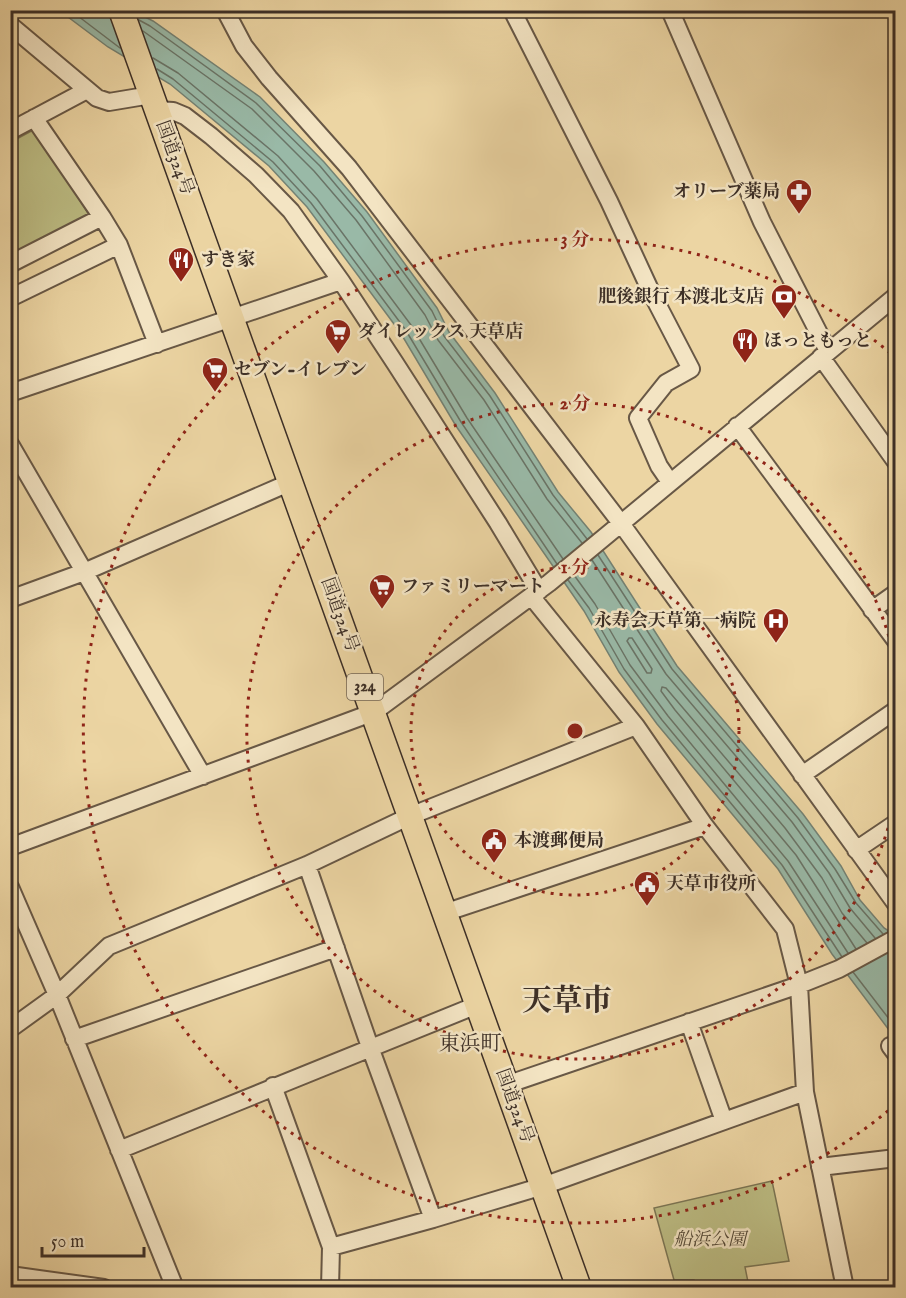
<svg xmlns="http://www.w3.org/2000/svg" width="906" height="1298" font-family="'IM FELL English','Noto Serif JP',serif">
<style>
.green{fill:#bcbc83;stroke:#7c7655;stroke-width:1.5}
.water{fill:#99b9a7;stroke:#748274;stroke-width:1.5}
.lines{fill:none;stroke-linecap:round;stroke-linejoin:round}
.shore{stroke:#6a7467;stroke-width:1.5}
.minor-casing{stroke:#685846;stroke-width:20}
.highway-casing{stroke:#3c2f27;stroke-width:27}
.minor{stroke:#f3e4c3;stroke-width:16}
.highway{stroke:#ecd5a3;stroke-width:24}
.ring{fill:none;stroke:#8f2418;stroke-width:3;stroke-dasharray:3 6}
.labels{text-anchor:middle;dominant-baseline:central;stroke-width:5;stroke-linejoin:round;paint-order:stroke}
.shield{fill:#f3e4c3;stroke:#736556;stroke-width:1.5}
.shield-label{font-size:16px;font-weight:bold;fill:#3c2f27}
.street-label{font-size:18px;fill:#3c2f27;stroke:#f3e4c3}
.poi-label{font-size:18px;font-weight:bold;fill:#3c2f27;stroke:#f3e4c3;text-anchor:start}
.park-label{font-size:18px;font-style:italic;fill:#564b39;stroke:#f3e4c3}
.quarter-label{font-size:21px;fill:#3c2f27;stroke:#f3e4c3}
.town-label{font-size:30px;font-weight:bold;fill:#3c2f27;stroke:#f3e4c3}
.centre{fill:#8f2418;stroke:#f3e4c3;stroke-width:3}
.ring-label{font-size:18px;text-anchor:middle;font-weight:bold;fill:#8f2418;stroke:#f3e4c3;stroke-width:5;stroke-linejoin:round;paint-order:stroke}
</style>
<rect width="100%" height="100%" fill="#ecd5a3"/>
<filter id="stains"><feTurbulence type="fractalNoise" baseFrequency=".00333" numOctaves="4"/><feColorMatrix values="0 0 0 0 .2 0 0 0 0 .09 0 0 0 0 .02 0 0 0 .5 -.17"/></filter>
<radialGradient id="worn" r=".72"><stop offset=".6" stop-color="#630" stop-opacity="0"/><stop offset="1" stop-color="#630" stop-opacity=".3"/></radialGradient>
<path class="green" d="M35,129L91,218L11,259V142Z
M772,1181L789,1261L745,1267L749,1287H696L694,1280H674L654,1208Z"/>
<path class="water" d="M60,11H133L153,21L260,97L324,162L367,212L437,308L449,332L495,393L558,492L591,532L677,666L803,814L841,866L860,900L884,928L895,935V1038L832,954L778,869L657,724L619,672L584,611L456,426L400,332L307,207L269,166L170,84L108,47Z"/>
<g class="lines">
<path class="shore" d="M70,10L120,48
M139,20L150,26L256,103L320,166L362,216L432,311L444,336L490,396L553,495L587,539
M143,31L252,109L314,171L356,220L425,315L438,340L484,400L547,499L582,543
M153,58L178,73L278,156L317,199L411,325L467,418L563,559
M157,69L173,79L273,162L311,203L405,329L461,422L557,564
M598,555L672,669L798,818L835,869L856,903L883,934
M592,560L666,674L792,822L829,873L850,908L875,938
M574,575L595,604L630,665L668,716L788,861L848,953
M568,580L589,608L624,669L662,720L782,865L842,957
M629,638H632L652,669L651,673H647L627,641Z
M856,949L796,855L675,710L661,691L662,687L666,688L785,828L822,878L842,913L867,943
M853,972L896,1028"/>
<g class="minor-casing">
<path id="minor" d="M225,10L244,46L269,78L349,168L620,522L896,904
M512,10L609,201L652,294L691,369L666,383L638,418L659,466L670,482
M670,10L762,222L828,351
M10,25L97,98L109,102L151,95
M157,110L173,111L185,116L211,136L256,175L291,211L341,281L395,363L498,523L539,591
M34,118L102,217L119,245L157,344
M10,131L87,90
M10,264L102,217
M10,298L119,245
M821,357L896,462
M10,393L341,281
M737,426L896,641
M10,444L203,776
M531,596L636,726L705,826L785,929L799,985L805,1092L845,1288
M10,599L84,572L291,482
M872,610L896,593
M802,775L896,710
M10,847L374,712L549,583L896,296
M856,850L896,823
M307,865L370,1047L433,1219
M10,887L57,995L175,1288
M444,913L705,826
M689,1022L724,1121
M10,1029L57,995L109,946L307,865L410,816L636,726
M74,1039L336,948
M890,1046L896,1054
M506,1085L799,985L839,969L896,938
M273,1086L331,1247L330,1288
M119,1150L477,1005
M820,1167L896,1158
M331,1247L433,1219L543,1186L805,1092
M10,1275L104,1288"/>
</g>
<g class="highway-casing">
<path id="highway" d="M121,10L579,1288"/>
</g>
<use href="#minor" class="minor"/>
<use href="#highway" class="highway"/>
</g>
<g class="ring">
<circle cx="575" cy="731" r="164"/>
<path d="M895 802A328 328 0 1 1 895 660"/>
<path d="M895 1105A492 492 0 1 1 895 357"/>
</g>
<defs>
<g id="pharmacy-pin" transform="scale(1.35)"><path d="M0 17L-7.5 6A9.5 9.5 0 1 1 7.5 6Z" fill="#8f2418" stroke="#f3e4c3"/><path d="M-2-6h4v4h4v4h-4v4h-4v-4h-4v-4h4Z" fill="#fff"/></g>
<g id="restaurant-pin" transform="scale(1.35)"><path d="M0 17L-7.5 6A9.5 9.5 0 1 1 7.5 6Z" fill="#8f2418" stroke="#f3e4c3"/><path d="M-5-6h1v4h1v-4h1v4h1v-4h1v5L-1.5 .5V6h-2V.5L-5-1ZM5-6V6H3V1.5H1.5Q1.5-4 5-6Z" fill="#fff"/></g>
<g id="bank-pin" transform="scale(1.35)"><path d="M0 17L-7.5 6A9.5 9.5 0 1 1 7.5 6Z" fill="#8f2418" stroke="#f3e4c3"/><path d="M-6-4H6V4H-6ZM0-2.3a2.3 2.3 0 1 0 0 4.6a2.3 2.3 0 1 0 0-4.6Z" fill="#fff"/></g>
<g id="supermarket-pin" transform="scale(1.35)"><path d="M0 17L-7.5 6A9.5 9.5 0 1 1 7.5 6Z" fill="#8f2418" stroke="#f3e4c3"/><path d="M-6-5.5h2.5l.6 2H6L4.5 2H-2.5L-4.4-4H-6ZM-1.5 3.2a1.3 1.3 0 1 0 .1 0ZM3 3.2a1.3 1.3 0 1 0 .1 0Z" fill="#fff"/></g>
<g id="hospital-pin" transform="scale(1.35)"><path d="M0 17L-7.5 6A9.5 9.5 0 1 1 7.5 6Z" fill="#8f2418" stroke="#f3e4c3"/><path d="M-5-5h3v3.5h4V-5h3V5h-3V1.5h-4V5h-3Z" fill="#fff"/></g>
<g id="civic-pin" transform="scale(1.35)"><path d="M0 17L-7.5 6A9.5 9.5 0 1 1 7.5 6Z" fill="#8f2418" stroke="#f3e4c3"/><path d="M-.6-6.5H3V-4.5H.6V-3L4-1V1h2V6H-6V1h2V-1L-.6-3ZM-1.2 2.5V6h2.4V2.5Z" fill="#fff"/></g>
</defs>
<g fill-rule="evenodd">
<use href="#pharmacy-pin" x="799" y="192"/>
<use href="#restaurant-pin" x="181" y="260"/>
<use href="#bank-pin" x="784" y="297"/>
<use href="#supermarket-pin" x="338" y="332"/>
<use href="#restaurant-pin" x="745" y="341"/>
<use href="#supermarket-pin" x="215" y="370"/>
<use href="#supermarket-pin" x="382" y="587"/>
<use href="#hospital-pin" x="776" y="621"/>
<use href="#civic-pin" x="494" y="841"/>
<use href="#civic-pin" x="647" y="884"/>
</g>
<g class="labels">
<rect class="shield" x="347" y="674" width="36" height="26" rx="4.5"/>
<g class="shield-label">
<text x="365" y="687">324</text>
</g>
<g class="street-label">
<text transform="translate(174 158) rotate(70)">国道324号</text>
<text transform="translate(339 615) rotate(70)">国道324号</text>
<text transform="translate(514 1106) rotate(70)">国道324号</text>
</g>
<g class="poi-label">
<text x="780" y="192" text-anchor="end">オリーブ薬局</text>
<text x="201" y="260">すき家</text>
<text x="764" y="297" text-anchor="end">肥後銀行 本渡北支店</text>
<text x="358" y="332">ダイレックス 天草店</text>
<text x="764" y="341">ほっともっと</text>
<text x="234" y="370">セブン-イレブン</text>
<text x="401" y="587">ファミリーマート</text>
<text x="756" y="621" text-anchor="end">永寿会天草第一病院</text>
<text x="514" y="841">本渡郵便局</text>
<text x="666" y="884">天草市役所</text>
</g>
<g class="park-label">
<text x="710" y="1240">船浜公園</text>
</g>
<g class="quarter-label">
<text x="470" y="1044">東浜町</text>
</g>
<g class="town-label">
<text x="567" y="1002">天草市</text>
</g>
</g>
<circle cx="575" cy="731" r="9" class="centre"/>
<g class="ring-label">
<text x="575" y="245">3 分</text>
<text x="575" y="409">2 分</text>
<text x="575" y="573">1 分</text>
</g>
<rect width="906" height="1298" fill="none" stroke="#ecd5a3" stroke-width="36"/>
<rect x="12" y="12" width="882" height="1274" fill="none" stroke="#3c2f27" stroke-width="3"/>
<rect x="18" y="18" width="870" height="1262" fill="none" stroke="#3c2f27" stroke-width="1.5"/>
<path d="M42 1247v9h102v-9" fill="none" stroke="#3c2f27" stroke-width="3"/>
<text x="51" y="1247" font-size="18" fill="#3c2f27" stroke="#f3e4c3" stroke-width="4.5" paint-order="stroke">50 m</text>
<rect width="100%" height="100%" filter="url(#stains)"/>
<rect width="100%" height="100%" fill="url(#worn)"/>
</svg>
